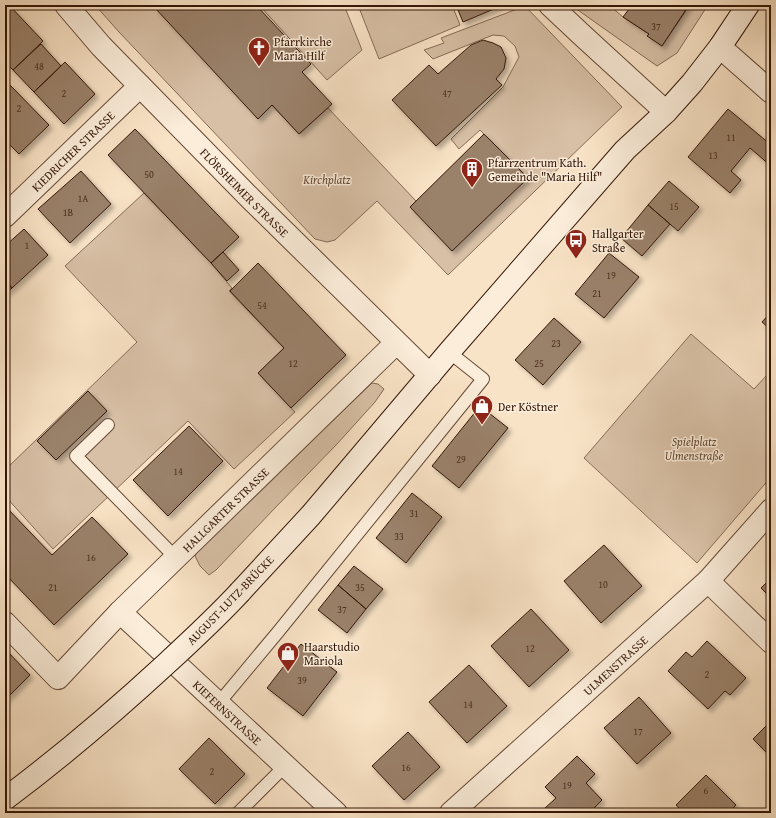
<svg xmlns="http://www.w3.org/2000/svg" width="776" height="818" font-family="'Gentium Book Plus',serif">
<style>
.green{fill:#d8c0a6;stroke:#866b56}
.building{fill:#9a816a;stroke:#341607;filter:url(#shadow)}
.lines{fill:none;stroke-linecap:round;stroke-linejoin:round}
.lane-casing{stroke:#654937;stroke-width:14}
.street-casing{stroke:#654937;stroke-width:24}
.secondary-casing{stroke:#341607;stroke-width:24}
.lane{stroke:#fbedda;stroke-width:12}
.street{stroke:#fbedda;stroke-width:22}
.secondary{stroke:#fbedda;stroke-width:22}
.secondary-bridge-casing{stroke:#341607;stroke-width:24;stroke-linecap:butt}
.secondary-bridge{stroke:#fbedda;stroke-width:22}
.labels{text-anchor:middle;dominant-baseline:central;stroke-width:3;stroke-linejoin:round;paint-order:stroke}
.number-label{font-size:10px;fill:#4e3120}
.poi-label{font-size:12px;fill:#341607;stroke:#fbedda;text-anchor:start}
.street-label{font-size:12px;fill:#341607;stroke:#fbedda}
.park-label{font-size:12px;font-style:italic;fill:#654937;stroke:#fbedda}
</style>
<defs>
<filter id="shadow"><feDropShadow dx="3.5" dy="3.5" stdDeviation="2" flood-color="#0004"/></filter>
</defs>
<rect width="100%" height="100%" fill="#f9e3c6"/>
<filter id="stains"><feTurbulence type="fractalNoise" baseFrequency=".005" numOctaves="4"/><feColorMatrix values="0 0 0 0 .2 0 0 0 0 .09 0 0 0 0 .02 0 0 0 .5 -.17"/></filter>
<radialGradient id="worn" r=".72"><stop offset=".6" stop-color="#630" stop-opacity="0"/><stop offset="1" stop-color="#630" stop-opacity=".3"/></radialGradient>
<path class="green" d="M95,5H158L272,105L299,134L328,108L416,201L410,207L527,178L480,130L459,149L451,139L503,87L519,57L515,46L504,36L493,35L433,59L424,50L444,43L441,38L525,6L622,107L448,275L377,201L335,240L327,242L315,239L119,32Z
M259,5H344L362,50L327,80Z
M358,5H452L460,25L379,59Z
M578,5H609L623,17L649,34L648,36L662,46L690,5H708L677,53L657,66L575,8Z
M144,193L211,263L232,288L229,291L284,348L258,373L295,412L234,469L188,421L53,549L5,496V470L137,342L65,266Z
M691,334L754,389L768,374L771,376V477L697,563L584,458Z
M372,383L378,384L384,389L375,402L337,444L274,509L216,570L209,575L200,566L195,556L199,549Z"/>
<path class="building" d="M5,5H9L43,41L13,70L5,62Z
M158,5H256L311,64L302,72L332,104L299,134L272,105L258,119L155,8Z
M456,5H500L501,6L463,22Z
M632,5H689L662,46L647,36L649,34L623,17Z
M483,40L493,43L501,47L506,58L504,69L496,79L502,85L436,146L392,100L429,65L438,74L471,45Z
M41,44L61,66L34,92L13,70Z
M65,62L95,94L64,124L34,92Z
M10,85L49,125L19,154L5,140V90Z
M728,109L771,145V166L750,148L731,171L741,180L730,193L688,157Z
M135,129L239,237L211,263L108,155Z
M484,134L528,178L452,251L410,207Z
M81,171L111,204L70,243L38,209Z
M669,181L699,207L678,231L648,205Z
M648,205L670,224L642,256L621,238Z
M24,229L48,255L12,288L5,280V246Z
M223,252L239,270L227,281L211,263Z
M609,253L639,277L604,318L575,294Z
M258,263L346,355L291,408L258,373L284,348L230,291Z
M5,280L12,288L5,294Z
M771,312V330L762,322Z
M554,318L581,342L543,385L515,360Z
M88,391L107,411L56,460L37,441Z
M480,406L508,428L459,488L432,466Z
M189,426L223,461L168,516L133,480Z
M412,493L442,517L406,563L376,538Z
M5,506L52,555L92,517L128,554L54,625L5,574Z
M604,545L642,586L601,623L564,581Z
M354,566L383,589L366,609L338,585Z
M771,578V598L761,588Z
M338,585L366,609L347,633L318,610Z
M531,609L569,650L529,687L491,646Z
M707,641L746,678L730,695L725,691L708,709L668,671L686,652L692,657Z
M301,644L337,672L303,716L267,688Z
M5,649L30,675L5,700Z
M469,665L507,706L467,743L429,702Z
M639,697L671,733L637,764L604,728Z
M771,721V757L753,739Z
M408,732L440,767L404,800L372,766Z
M209,738L245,774L215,804L179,769Z
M577,756L595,774L586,783L602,800L589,813H548L544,809L556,798L545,787Z
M706,775L736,805L728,813H684L676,805Z"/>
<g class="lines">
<g class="lane-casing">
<path id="lane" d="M108,425L76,456L176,558
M218,704L278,632L483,379L449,352
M238,813L285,766"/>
</g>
<g class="street-casing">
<g id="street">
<path id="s1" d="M66,5L101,46L251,199L430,375"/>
<path d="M550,5L583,36L666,112"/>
<path d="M720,47L771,92"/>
<path id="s2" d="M5,216L140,86"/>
<path d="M708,581L771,642"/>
<path id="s3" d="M120,612L336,813"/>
<path id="s4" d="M5,623L58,678L120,612L396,343"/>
<path id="s5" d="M451,813L708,581L771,510"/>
</g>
</g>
<g class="secondary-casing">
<path id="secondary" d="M240,592L311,515L449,352L625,150L666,112L692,83L720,47L748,5"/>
</g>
<use href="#lane" class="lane"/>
<use href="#street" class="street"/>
<use href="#secondary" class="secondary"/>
<g class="secondary-bridge-casing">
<path id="secondary-bridge" d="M5,799C61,757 114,712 166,664C191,641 216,618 240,592"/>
</g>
<use href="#secondary-bridge" class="secondary-bridge"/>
</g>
<defs>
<g id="church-pin" transform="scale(1.15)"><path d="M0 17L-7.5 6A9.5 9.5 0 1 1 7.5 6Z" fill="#8f2418" stroke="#fbedda"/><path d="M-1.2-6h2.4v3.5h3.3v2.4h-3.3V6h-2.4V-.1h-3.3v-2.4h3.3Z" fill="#fff"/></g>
<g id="building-pin" transform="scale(1.15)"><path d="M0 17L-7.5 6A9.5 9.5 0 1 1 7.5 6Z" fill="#8f2418" stroke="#fbedda"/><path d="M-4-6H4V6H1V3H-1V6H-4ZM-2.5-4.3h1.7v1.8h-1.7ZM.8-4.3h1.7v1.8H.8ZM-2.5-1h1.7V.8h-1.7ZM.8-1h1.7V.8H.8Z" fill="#fff"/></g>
<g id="bus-pin" transform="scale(1.15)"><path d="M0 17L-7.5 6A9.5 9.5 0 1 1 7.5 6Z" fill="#8f2418" stroke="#fbedda"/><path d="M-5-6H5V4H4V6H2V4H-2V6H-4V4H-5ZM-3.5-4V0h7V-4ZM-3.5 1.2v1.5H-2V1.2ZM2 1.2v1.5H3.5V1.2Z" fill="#fff"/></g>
<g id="shop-pin" transform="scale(1.15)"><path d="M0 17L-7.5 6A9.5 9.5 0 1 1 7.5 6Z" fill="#8f2418" stroke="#fbedda"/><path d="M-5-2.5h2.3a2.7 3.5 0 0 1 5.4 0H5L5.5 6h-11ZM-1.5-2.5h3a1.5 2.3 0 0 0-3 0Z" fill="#fff"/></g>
</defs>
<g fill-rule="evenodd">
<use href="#church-pin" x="259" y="48"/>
<use href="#building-pin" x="472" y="169"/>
<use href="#bus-pin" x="576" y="240"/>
<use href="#shop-pin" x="482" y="406"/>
<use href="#shop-pin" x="288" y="653"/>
</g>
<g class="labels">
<g class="number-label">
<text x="656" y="26">37</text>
<text x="39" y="66">48</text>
<text x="64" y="93">2</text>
<text x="447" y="93">47</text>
<text x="19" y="108">2</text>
<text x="731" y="137">11</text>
<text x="713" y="155">13</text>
<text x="149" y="174">50</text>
<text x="83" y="198">1A</text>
<text x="674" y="206">15</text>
<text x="68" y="212">1B</text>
<text x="27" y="245">1</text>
<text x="611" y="275">19</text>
<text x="597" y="293">21</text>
<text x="262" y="305">54</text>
<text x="556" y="343">23</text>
<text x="293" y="363">12</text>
<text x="539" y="363">25</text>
<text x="461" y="459">29</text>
<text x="178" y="471">14</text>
<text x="414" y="513">31</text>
<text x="399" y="536">33</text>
<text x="91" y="557">16</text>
<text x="603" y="584">10</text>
<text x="53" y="587">21</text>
<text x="360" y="587">35</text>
<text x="342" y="609">37</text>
<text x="530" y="648">12</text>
<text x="707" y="674">2</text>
<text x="302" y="680">39</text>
<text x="468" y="704">14</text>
<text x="638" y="731">17</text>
<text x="406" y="767">16</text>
<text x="212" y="771">2</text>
<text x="567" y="785">19</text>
<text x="706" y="790">6</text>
</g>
<g class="poi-label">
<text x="274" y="41">Pfarrkirche<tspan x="274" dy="14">Maria Hilf</tspan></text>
<text x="488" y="162">Pfarrzentrum Kath.<tspan x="488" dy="14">Gemeinde "Maria Hilf"</tspan></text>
<text x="592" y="233">Hallgarter<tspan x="592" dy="14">Straße</tspan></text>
<text x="498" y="406">Der Köstner</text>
<text x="304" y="646">Haarstudio<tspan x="304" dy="14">Mariola</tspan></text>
</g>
<g class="street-label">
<text stroke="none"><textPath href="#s2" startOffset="94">KIEDRICHER STRASSE</textPath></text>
<text stroke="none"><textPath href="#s1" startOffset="259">FLÖRSHEIMER STRASSE</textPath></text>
<text stroke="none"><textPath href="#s4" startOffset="314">HALLGARTER STRASSE</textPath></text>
<text transform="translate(230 600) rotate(-46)">AUGUST-LUTZ-BRÜCKE</text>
<text stroke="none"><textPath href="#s5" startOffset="221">ULMENSTRASSE</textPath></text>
<text stroke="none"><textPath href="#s3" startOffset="147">KIEFERNSTRASSE</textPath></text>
</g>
<g class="park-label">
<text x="327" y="179">Kirchplatz</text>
<text x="694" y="441">Spielplatz<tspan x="694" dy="14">Ulmenstraße</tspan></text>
</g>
</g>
<rect width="776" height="818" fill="none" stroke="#f9e3c6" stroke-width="20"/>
<rect x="6" y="6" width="764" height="806" fill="none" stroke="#341607" stroke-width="2"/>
<rect x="10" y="10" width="756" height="798" fill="none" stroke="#341607"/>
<rect width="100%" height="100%" filter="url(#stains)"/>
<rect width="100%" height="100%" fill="url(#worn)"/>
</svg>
